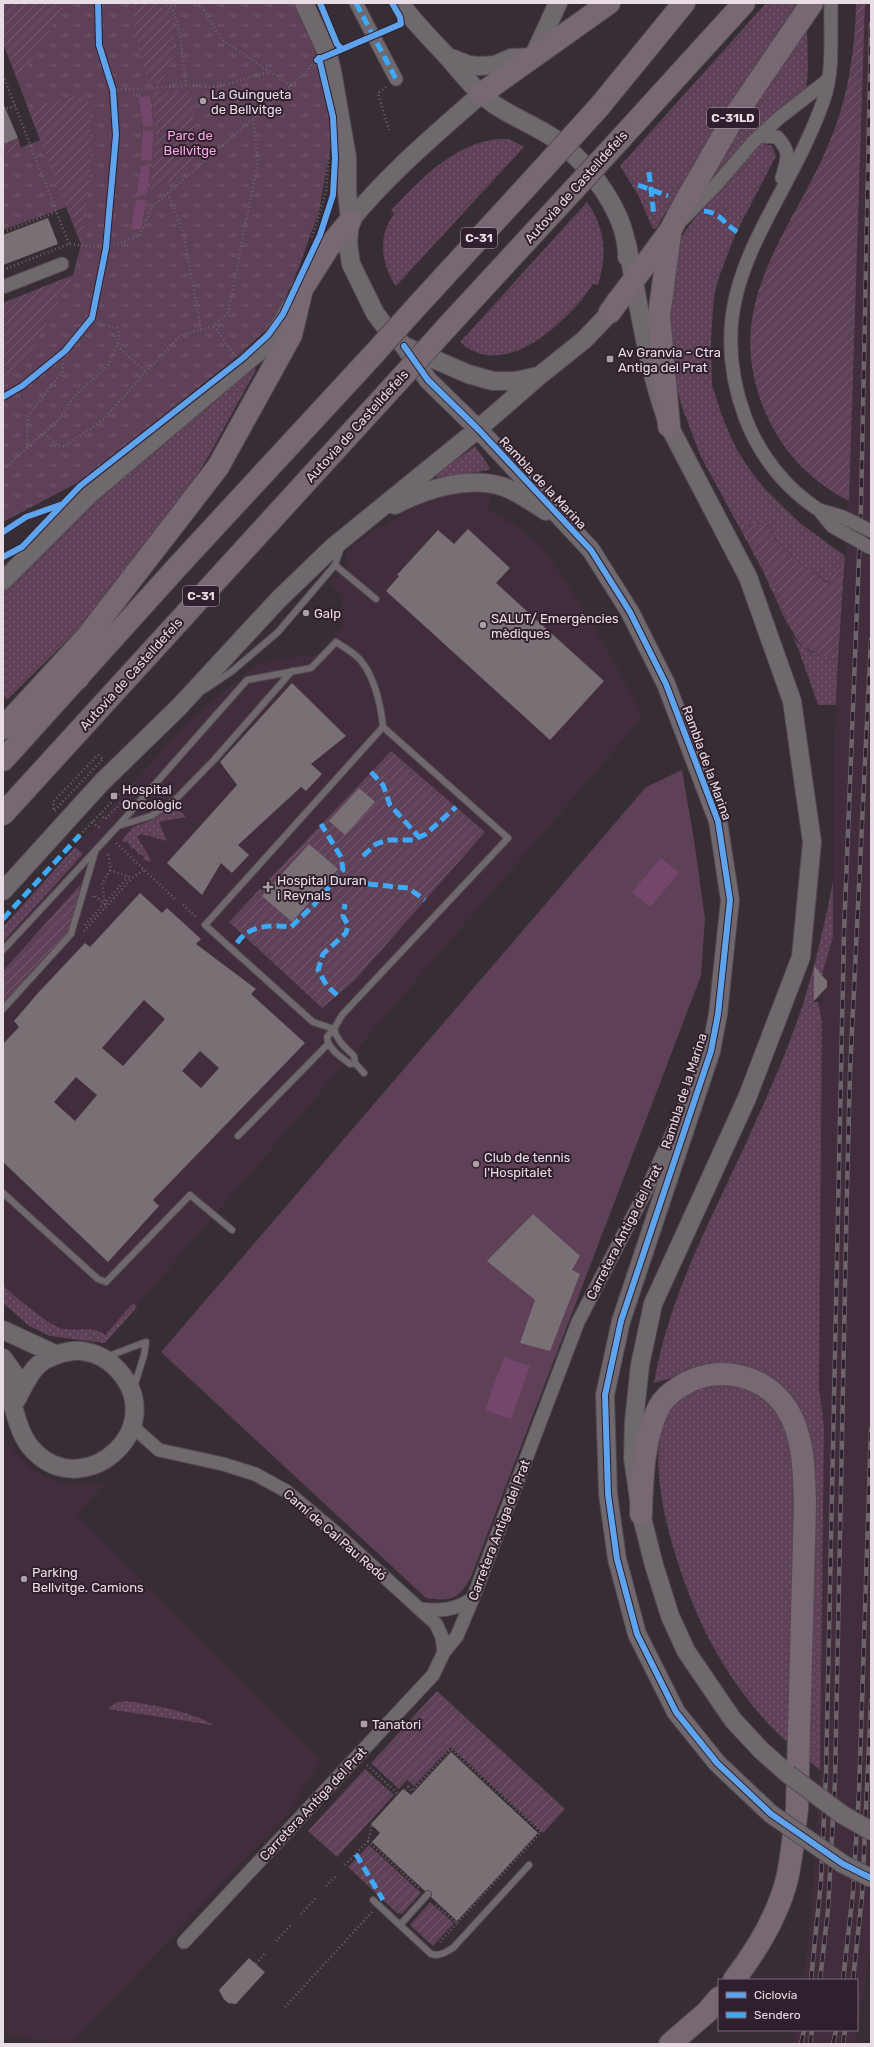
<svg xmlns="http://www.w3.org/2000/svg" width="874" height="2047" font-family="Rubik,sans-serif">
<style>
.built{fill:#422d3d}
.grass{fill:url(#grass-dots)}
.park{fill:url(#park-tufts)}
.garden{fill:url(#garden-furrows)}
.pitch{fill:#5e4057}
.water{fill:#75466b}
.building{fill:#797076;fill-rule:evenodd}
.lines{fill:none;stroke-linecap:round;stroke-linejoin:round}
.lane-casing{stroke:#524a50;stroke-width:8}
.street-casing{stroke:#524a50;stroke-width:15}
.secondary-casing{stroke:#524a50;stroke-width:20}
.highway-casing{stroke:#524a50;stroke-width:24}
.path{stroke:#6d646a;stroke-width:2.5;stroke-dasharray:1 3;stroke-linecap:butt}
.lane{stroke:#6f686d;stroke-width:6}
.street{stroke:#6f686d;stroke-width:13}
.secondary{stroke:#6f686d;stroke-width:18}
.highway{stroke:#776873;stroke-width:22}
.rail-casing{stroke:#6c646a;stroke-width:4.5}
.rail{stroke:#301f2c;stroke-width:3;stroke-dasharray:9;stroke-linecap:butt}
.street-bridge-casing{stroke:#524a50;stroke-width:15;stroke-linecap:butt}
.secondary-bridge-casing{stroke:#524a50;stroke-width:20;stroke-linecap:butt}
.highway-bridge-casing{stroke:#524a50;stroke-width:24;stroke-linecap:butt}
.street-bridge{stroke:#6f686d;stroke-width:13}
.secondary-bridge{stroke:#6f686d;stroke-width:18}
.highway-bridge{stroke:#776873;stroke-width:22}
.quiet{stroke:#3fa9f5;stroke-width:5;stroke-dasharray:10 5;stroke-linecap:butt}
.cycleway-casing{stroke:#301f2c;stroke-width:8}
.cycleway{stroke:#60a3ed;stroke-width:6}
.poi-dot{fill:#ab9fa7;stroke:#301f2c;stroke-width:1.5}
.labels{text-anchor:middle;dominant-baseline:central;stroke-width:4;stroke-linejoin:round;paint-order:stroke}
.shield{fill:#301f2c;stroke:#b2a4ae;stroke-width:1}
.shield-label{font-size:12px;font-weight:bold;fill:#e9dde5}
.poi-label{font-size:13px;fill:#e9dde5;stroke:#301f2c;text-anchor:start}
.park-label{font-size:13px;fill:#f6a7e3;stroke:#301f2c}
.street-label{font-size:13px;fill:#e9dde5;stroke:#301f2c}
</style>
<defs>
<pattern id="grass-dots" width="8" height="8" patternUnits="userSpaceOnUse"><rect width="8" height="8" fill="#5e4057"/><path d="M2 2h.1M6 6h.1" fill="none" stroke="#755b6f" stroke-width="1.8" stroke-linecap="round"/></pattern>
<pattern id="park-tufts" width="24" height="20" patternUnits="userSpaceOnUse"><rect width="24" height="20" fill="#5e4057"/><path d="M3 7l-1-3M5 7V3M7 7l1-3M15 17l-1-3M17 17v-4M19 17l1-3" fill="none" stroke="#755b6f"/></pattern>
<pattern id="garden-furrows" width="10" height="10" patternUnits="userSpaceOnUse"><rect width="10" height="10" fill="#5e4057"/><path d="M-1 1l2-2M0 10L10 0M9 11l2-2" fill="none" stroke="#755b6f"/></pattern>
</defs>
<rect width="100%" height="100%" fill="#372d34"/>
<path class="built" d="M865,3H871V1944L856,2044H792L795,2030H857V1980H803L810,1930L820,1770L824,1427L819,1387L822,1022L818,1002H823V991L827,987V981L822,978V975L833,937L834,743L849,501Z
M457,491H494L487,509L519,527L541,546L568,584L607,649L641,711V719L105,1343L59,1338L40,1332L28,1325L3,1303V927L188,722L232,684L261,663L308,654L311,656L316,655L343,626L342,596L332,587V580L349,565L346,561L347,551L367,535L420,504L442,495Z
M3,1439L31,1468L45,1476L65,1484H93L106,1482L77,1515L321,1761L303,1787L291,1811L71,2044H61L3,2034Z"/>
<path class="grass" d="M766,3H799L727,108L656,229H653L638,195L620,166Z
M807,28L808,69L806,91L698,199L758,101Z
M498,139H509L524,147L396,286C381,264 377,237 394,214L391,210C421,179 453,144 498,139Z
M761,143L772,146L776,156L735,235L719,277L714,296L711,340L712,385L723,419L737,450L750,470L765,489L800,523L845,556L829,583L802,565L778,543L766,522L742,527C754,547 766,568 776,589C784,607 786,635 803,647C813,654 827,657 838,660L836,705H818L798,648L762,569L701,457L683,410L677,389L668,312L678,244C685,230 694,219 703,208C721,185 740,163 761,143Z
M587,202C606,229 607,255 598,285L593,284C569,321 504,383 460,342Z
M254,367L256,370L208,457L190,487L88,620L7,700L3,696V592L102,489Z
M475,446L490,468L489,470L438,478L436,476L437,474Z
M175,806L186,817L159,822L167,841L141,834L137,836L151,860L149,862L143,859L144,857L141,854L139,855L134,848L132,849L127,841L125,843L122,840L133,827L150,821Z
M75,847L83,854L3,942V927Z
M833,881V937L822,975L814,976V1002H818L822,1022L819,1387L824,1427L820,1770L808,1760L815,1506L787,1391L776,1381L757,1370H698L654,1383C671,1284 720,1205 759,1114C775,1079 790,1043 802,1007C815,966 825,923 833,881Z
M3,1285C12,1295 48,1324 60,1328C74,1333 92,1324 105,1335L133,1303L137,1307L105,1343L50,1336L28,1325L3,1303Z
M718,1385H736L755,1392L777,1410L790,1444L795,1479L788,1743C759,1717 734,1684 715,1650C687,1602 625,1441 681,1398C690,1391 706,1388 718,1385Z
M127,1701C156,1706 186,1710 212,1724V1725L108,1709L115,1703Z"/>
<path class="park" d="M3,3H300L316,34L327,91L331,145L319,211L299,267L274,323L226,366L81,481L3,522V303L73,275L81,244L66,207L3,230V155L40,140L3,43Z"/>
<path class="garden" d="M3,3H65L59,15L18,81L3,43Z
M133,3H158L170,12C175,36 179,68 156,84H152C137,63 135,28 133,3Z
M856,3H865L849,501C812,482 784,454 767,416C714,298 801,226 836,125C850,86 855,44 856,3Z
M152,92H191L198,153L181,175L150,193L156,134Z
M87,93C95,148 90,190 81,244L28,108Z
M18,138L21,148L3,155V144Z
M73,275L30,354L3,381V303Z
M766,522L778,543L802,565L828,583L845,556L838,660L822,656L803,647L798,641L787,622L776,590L741,527Z
M391,751L485,832L355,980L322,1008L229,922Z
M81,884L69,932L3,1005V971Z
M437,1691L565,1809L543,1833L451,1747L414,1786L407,1780L399,1789L371,1763Z
M365,1769L394,1795L337,1857L308,1831Z
M369,1845L421,1893L402,1914L397,1913L348,1867Z
M430,1902L454,1923L433,1946L410,1925Z"/>
<path class="pitch" d="M682,770L694,840L705,919L701,976L471,1577C459,1599 451,1602 426,1598L161,1352L646,787Z"/>
<path class="water" d="M150,96L153,126H143L139,97Z
M143,130L153,131L152,161L141,160Z
M141,165L150,166L147,195H137Z
M136,200H146L141,229H131Z
M661,858L679,873L650,907L632,892Z
M504,1357L530,1366L511,1419L485,1410Z"/>
<path class="building" d="M3,103L18,138L3,144Z
M48,218L58,244L3,265V235Z
M468,529L510,568L496,583L604,681L550,740L386,591L399,576L397,575L438,530L454,544Z
M292,683L346,736L311,764L322,774L306,791L301,787L238,845L249,855L232,873L221,863L202,895L167,863L237,785L220,762Z
M359,788L375,802L345,835L329,821Z
M309,844L338,869L292,922L262,896Z
M140,893L162,913L167,908L201,939L196,944L256,989L251,994L305,1043L153,1200L159,1206L108,1262L3,1162V1044L19,1027L14,1021L38,993L85,943L90,947ZM144,1000L165,1019L123,1066L102,1048ZM200,1051L219,1068L201,1088L182,1071ZM76,1077L97,1095L75,1121L54,1102Z
M814,966L827,981V987L814,1001Z
M533,1214L580,1256L572,1270L580,1274L550,1351L520,1343L535,1300L487,1261Z
M451,1752L538,1833L457,1921L431,1897V1891H425L372,1842L380,1833L371,1824L403,1789L411,1795Z
M249,1958L265,1972L236,2004L228,2003L223,1998L219,1990Z"/>
<g class="lines">
<g class="lane-casing">
<path id="lane" d="M3,532L26,517L78,498
M335,565L376,599
M204,690L231,672L278,632L335,565L341,547
M118,826L151,816L175,800L214,760L292,671
M3,950L118,826L247,680L311,668L336,642C342,646 349,650 355,655C373,669 381,705 383,727L508,838L342,1015L334,1029L327,1037C328,1049 341,1057 350,1064L355,1063L364,1073
M3,1009L71,934L95,852
M334,1029L313,1022L205,925L383,727
M334,1029C337,1041 345,1047 354,1056L355,1063
M238,1136L328,1044
M3,1193L98,1279L106,1282L190,1195L232,1230
M106,1357L146,1342
M134,1387L144,1355L146,1342
M373,1900L431,1954L437,1955L444,1953L453,1948L529,1865
M400,1925L428,1894"/>
</g>
<g class="street-casing">
<path id="street" d="M356,3L396,79
M760,136L777,137C792,153 787,159 782,178
M683,219L716,185L753,142L779,118L828,80
M3,287L62,264
M819,510C785,488 759,455 745,417C696,284 784,215 824,99C834,70 830,34 831,3
M132,1426L159,1450L223,1464L255,1474L286,1491L335,1532L436,1624L442,1637L444,1652
M419,1609C440,1611 455,1611 473,1598
M184,1942L433,1675L444,1652L457,1636L473,1598L578,1322L648,1187L685,1105"/>
</g>
<g class="secondary-casing">
<path id="secondary" d="M304,3L328,55L332,71L347,157V192L350,221L348,243L351,264L375,313L387,329L404,346L468,374L493,381H515L538,376
M400,3C413,21 429,37 444,53C456,66 467,81 481,94C501,113 532,123 555,139C589,163 628,215 627,257
M451,58L469,65L480,66L495,65L511,58L533,57L558,3
M350,221C389,173 435,135 481,94
M627,244C639,305 647,368 669,426L748,577L792,701L812,842L801,957L747,1098L653,1304L640,1365L634,1421L633,1458L641,1514L654,1565L670,1616L686,1651L733,1720L761,1750L788,1774
M404,346L428,380L478,429L591,550L630,612L666,684L718,821L730,900L718,1014L711,1051L621,1321L605,1395L608,1494L617,1559L637,1634L676,1712L717,1763L771,1814
M395,505C426,489 469,475 504,487C518,492 533,503 546,511
M3,581L91,493L270,342L295,300
M3,891L102,782L179,707L279,599L333,547L478,429L539,376L584,340L605,318L616,300
M3,1330L55,1354
M3,1358L18,1379L17,1399
M3,1381C16,1403 15,1433 35,1452C87,1504 176,1423 113,1365C103,1356 86,1349 73,1351C38,1356 32,1369 17,1399"/>
</g>
<g class="highway-casing">
<path id="highway" d="M481,94L609,3
M599,107L684,3
M623,136L744,3
M418,305L540,172
M610,312L670,231L684,204L734,117L812,3
M447,327L565,199
M669,426L659,316L670,234
M78,678L86,638L218,467L291,335L302,289L328,248L350,221
M3,728L86,638
M3,760L178,566L372,356
M3,814L400,379
M641,1514C642,1479 643,1439 659,1407C663,1399 673,1391 681,1386C715,1364 764,1373 787,1409C804,1436 804,1472 805,1503L797,1809C794,1833 792,1856 787,1879C778,1915 756,1951 734,1980
M670,2044L707,2012L719,1998"/>
</g>
<path class="path" d="M163,3L174,11L180,33L186,86
M200,3L221,39L291,86
M3,75L69,244
M386,87L378,93L389,130
M113,90L186,86L218,87L271,71
M3,110L15,106
M168,193L183,231L201,329
M3,232L56,212
M312,237L326,191L329,156
M3,270L69,244L106,248L139,236L152,207L305,74L313,63
M214,326L233,353
M117,346L146,372
M3,397L22,386L65,351L92,318L106,248L116,135L113,90L99,45L98,3
M44,433L58,446H65L104,419L143,375L181,335L214,326L228,312L258,162L253,119
M27,448L57,421L75,396L108,365L120,338L117,328L100,324L92,318
M3,470L27,448L28,416L62,372L65,352
M98,755L103,759L54,811L53,802Z
M100,814L105,819L122,802L124,804
M92,822L101,829
M80,835L121,792
M116,843L175,899
M110,870L132,878L144,870
M93,897L94,895L105,904L102,883L111,869L108,853
M183,905L197,918
M85,925L128,877
M84,931L132,878
M367,1765L398,1794
M405,1790L408,1787L412,1791L451,1749L541,1832L457,1923L434,1903
M368,1841L419,1888
M345,1865L368,1841L372,1825
M326,1886L336,1876
M301,1914L317,1897
M276,1941L292,1924
M440,1942L457,1923
M256,1964L265,1953
M285,2007L372,1912"/>
<use href="#lane" class="lane"/>
<use href="#street" class="street"/>
<use href="#secondary" class="secondary"/>
<use href="#highway" class="highway"/>
<g class="rail-casing">
<path id="rail" d="M811,1980L821,1881L826,1775L844,933L861,507L871,24
M820,1980L828,1910L835,1781L847,1190L850,1072L871,639
M843,1980L853,1892L859,1793L871,1429
M853,1980L862,1896L871,1701
M801,2044L804,2030
M810,2044L812,2030
M833,2044L836,2030
M843,2044L845,2030"/>
</g>
<use href="#rail" class="rail"/>
<g class="street-bridge-casing">
<path id="street-bridge" d="M819,510L832,526L871,548
M819,510L843,517L871,531"/>
</g>
<g class="secondary-bridge-casing">
<path id="secondary-bridge" d="M788,1774L843,1815L871,1831
M771,1814L843,1864L871,1878"/>
</g>
<g class="highway-bridge-casing">
<path id="highway-bridge" d="M540,172L599,107
M565,199L623,136
M372,356L418,305
M400,379L447,327"/>
</g>
<use href="#street-bridge" class="street-bridge"/>
<use href="#secondary-bridge" class="secondary-bridge"/>
<use href="#highway-bridge" class="highway-bridge"/>
<path class="quiet" d="M356,3L396,79
M649,172L654,216
M638,185L668,196
M704,211C722,213 724,225 739,233
M371,772L383,785L390,805L419,837
M363,856L376,844L388,840H413L426,834L456,807
M368,884L408,888L425,900
M3,919L80,835
M237,943C250,924 271,925 291,927L314,905L343,870L341,857L321,824
M337,995L327,986L318,970L323,954L346,933L348,925L343,916L345,904
M356,1854L383,1900"/>
<g class="cycleway-casing">
<path id="cycleway" d="M320,3L337,44L341,48
M317,60L401,24L400,17L392,3
M404,346L428,380L478,429L591,550L630,612L666,684L718,821L730,900L718,1014L711,1051L621,1321L605,1395L608,1494L617,1559L637,1634L676,1712L717,1763L771,1814L843,1864L871,1878
M3,397L22,386L65,351L92,318L106,248L116,135L113,90L99,45L98,3
M3,532L26,517L60,505
M3,557L22,547L80,486L243,358L268,335L283,314L320,235L333,195L335,158L333,117L319,58"/>
</g>
<use href="#cycleway" class="cycleway"/>
</g>
<g class="poi-dot">
<circle cx="203" cy="101" r="4"/>
<rect x="606" y="355" width="8" height="8" rx="2"/>
<circle cx="306" cy="613" r="4"/>
<circle cx="483" cy="625" r="4"/>
<rect x="110" y="792" width="8" height="8" rx="2"/>
<path d="M266 881h4v4h4v4h-4v4h-4v-4h-4v-4h4z"/>
<circle cx="476" cy="1164" r="4"/>
<circle cx="24" cy="1579" r="4"/>
<rect x="360" y="1720" width="8" height="8" rx="2"/>
</g>
<g class="labels">
<g class="shield">
<rect x="707" y="108" width="52" height="20" rx="3"/>
<rect x="461" y="228" width="36" height="20" rx="3"/>
<rect x="183" y="586" width="36" height="20" rx="3"/>
</g>
<g class="shield-label">
<text x="733" y="118">C-31LD</text>
<text x="479" y="238">C-31</text>
<text x="201" y="596">C-31</text>
</g>
<g class="poi-label">
<text x="211" y="94">La Guingueta<tspan x="211" dy="15">de Bellvitge</tspan></text>
<text x="618" y="352">Av Granvia - Ctra<tspan x="618" dy="15">Antiga del Prat</tspan></text>
<text x="314" y="613">Galp</text>
<text x="491" y="618">SALUT/ Emergències<tspan x="491" dy="15">mèdiques</tspan></text>
<text x="122" y="789">Hospital<tspan x="122" dy="15">Oncològic</tspan></text>
<text x="277" y="880">Hospital Duran<tspan x="277" dy="15">i Reynals</tspan></text>
<text x="484" y="1157">Club de tennis<tspan x="484" dy="15">l'Hospitalet</tspan></text>
<text x="32" y="1572">Parking<tspan x="32" dy="15">Bellvitge. Camions</tspan></text>
<text x="372" y="1724">Tanatori</text>
</g>
<g class="park-label">
<text x="190" y="135">Parc de<tspan x="190" dy="15">Bellvitge</tspan></text>
</g>
<g class="street-label">
<text transform="translate(576 187) rotate(-48)">Autovia de Castelldefels</text>
<text transform="translate(357 426) rotate(-48)">Autovia de Castelldefels</text>
<text transform="translate(543 483) rotate(47)">Rambla de la Marina</text>
<text transform="translate(131 674) rotate(-48)">Autovia de Castelldefels</text>
<text transform="translate(707 763) rotate(70)">Rambla de la Marina</text>
<text transform="translate(684 1091) rotate(-72)">Rambla de la Marina</text>
<text transform="translate(624 1232) rotate(-63)">Carretera Antiga del Prat</text>
<text transform="translate(499 1530) rotate(-69)">Carretera Antiga del Prat</text>
<text transform="translate(335 1535) rotate(41)">Camí de Cal Pau Redó</text>
<text transform="translate(313 1804) rotate(-47)">Carretera Antiga del Prat</text>
</g>
</g>
<rect width="874" height="2047" fill="none" stroke="#e9dde5" stroke-width="8"/>
<rect x="718" y="1979" width="140" height="52" fill="#301f2c" stroke="#7a6b76"/>
<rect x="726" y="1992" width="20" height="6" fill="#60a3ed" stroke="#7a6b76"/>
<text x="754" y="1999" font-size="12" fill="#e9dde5">Ciclovía</text>
<rect x="726" y="2012" width="20" height="6" fill="#3fa9f5" stroke="#7a6b76"/>
<text x="754" y="2019" font-size="12" fill="#e9dde5">Sendero</text>
</svg>
